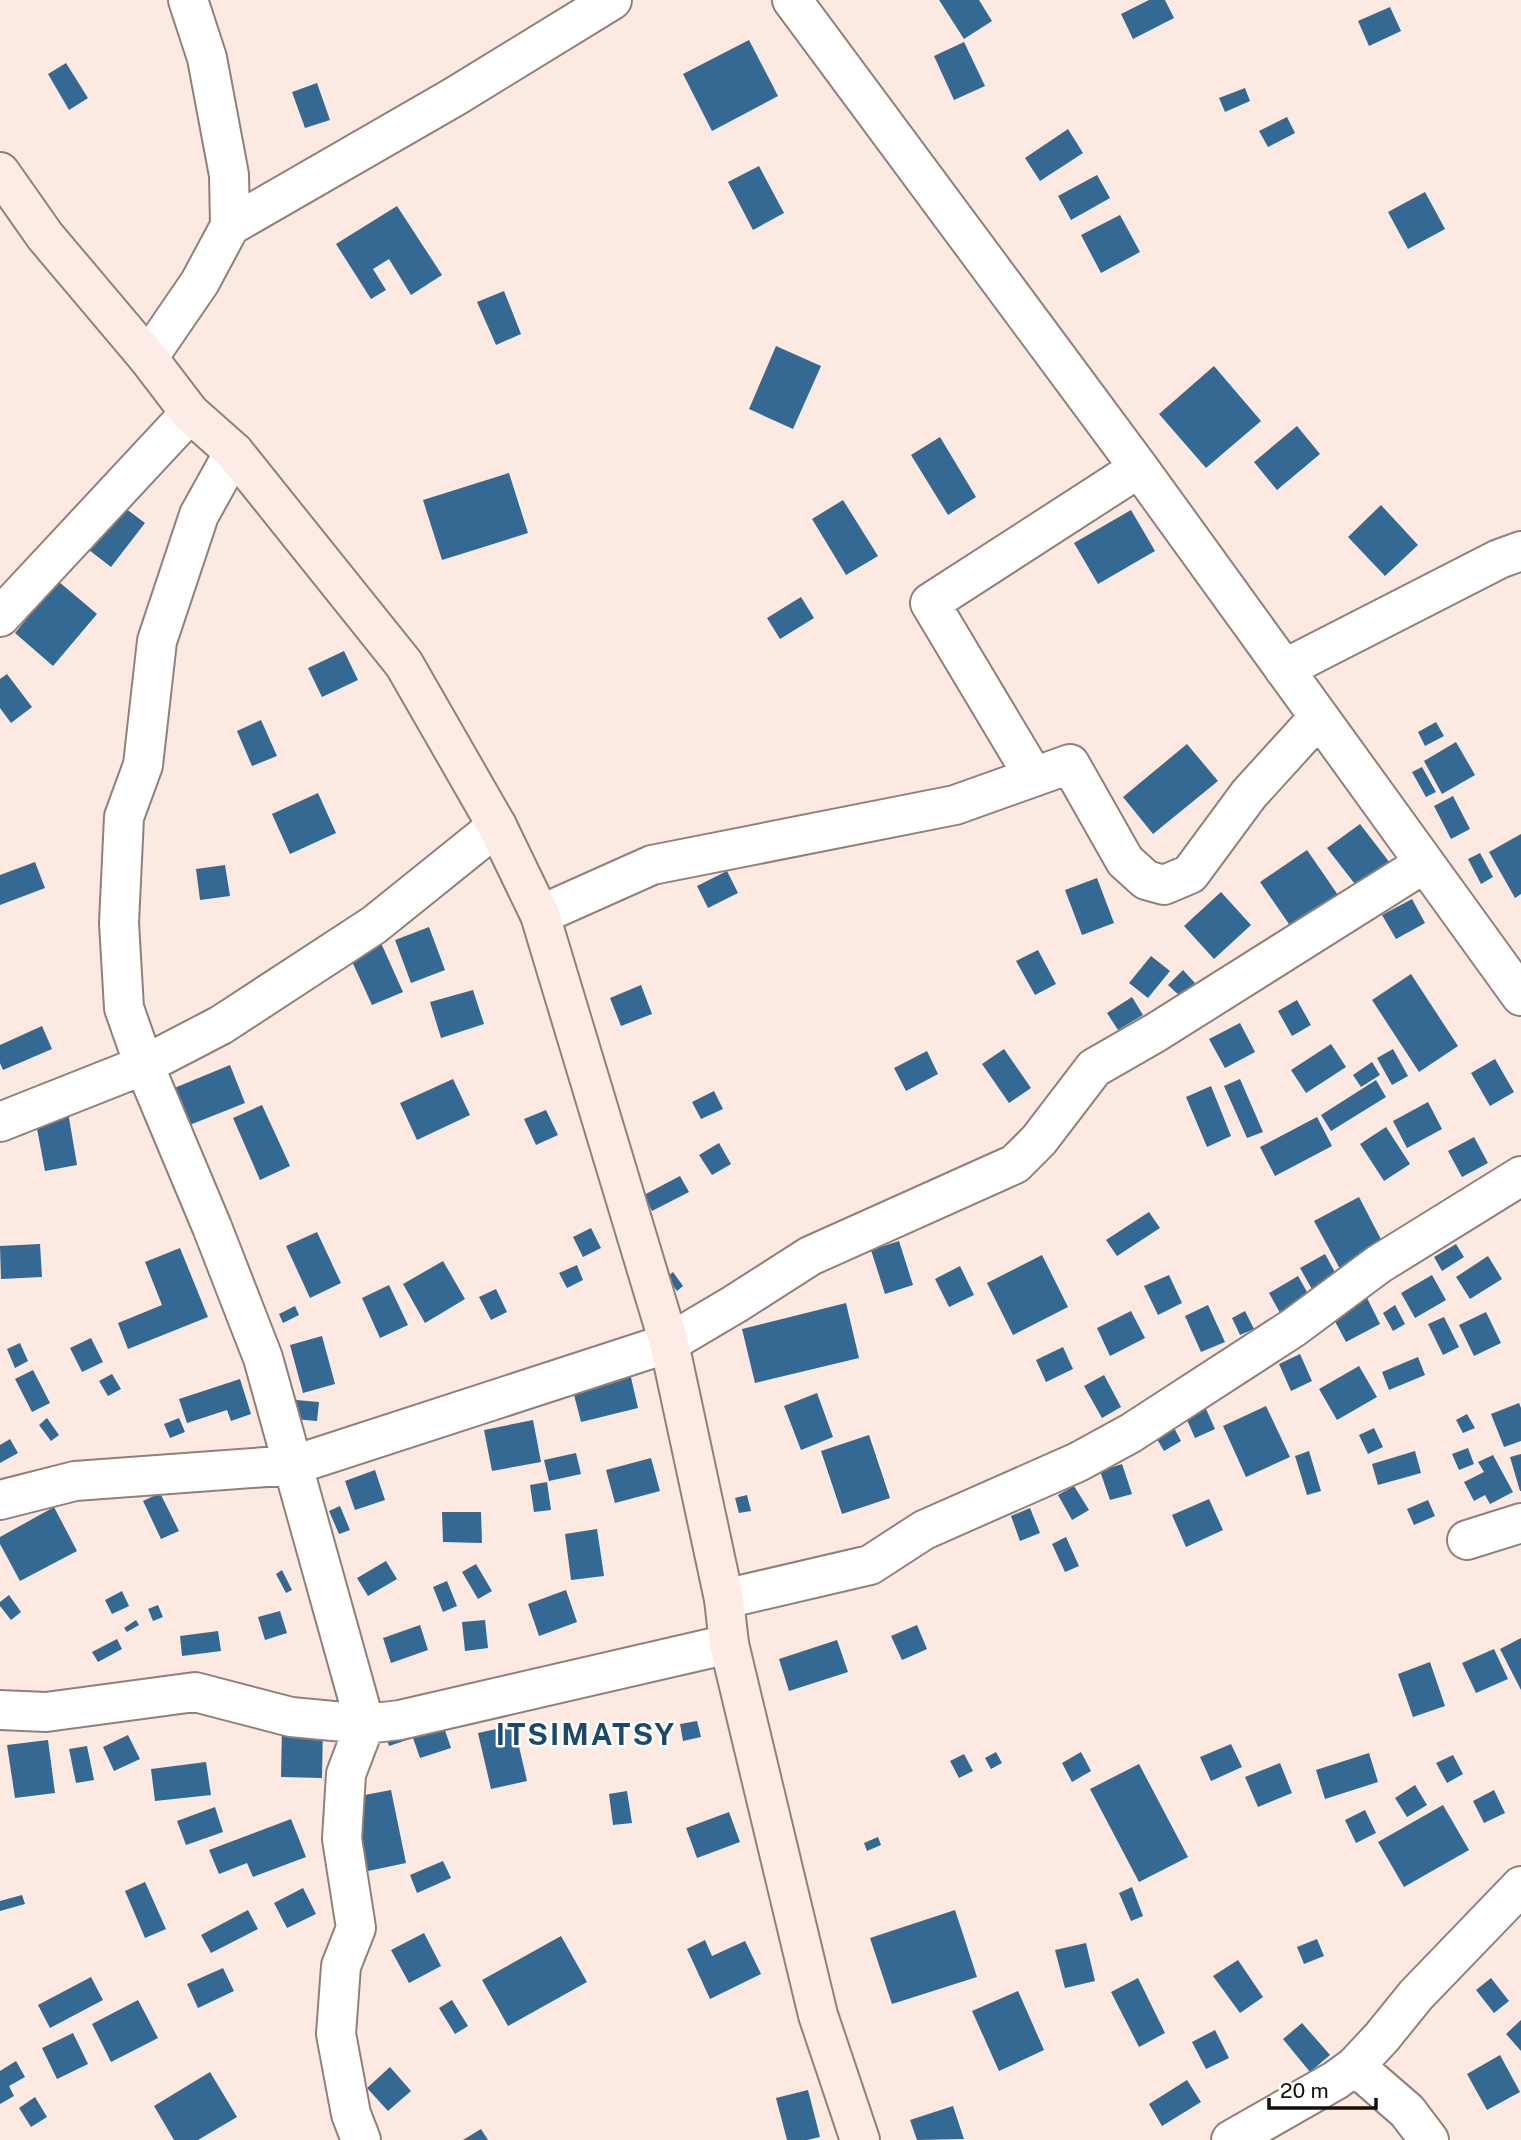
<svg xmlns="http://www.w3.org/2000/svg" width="1521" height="2140" font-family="'Public Sans',sans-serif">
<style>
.building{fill:#346993}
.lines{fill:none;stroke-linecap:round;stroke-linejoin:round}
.street-casing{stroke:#91807a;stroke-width:42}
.secondary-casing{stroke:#91807a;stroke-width:42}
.street{stroke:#fff;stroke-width:38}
.secondary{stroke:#fdebe5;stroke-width:38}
.labels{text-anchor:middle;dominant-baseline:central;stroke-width:5;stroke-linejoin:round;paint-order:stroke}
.district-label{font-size:30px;font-weight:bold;letter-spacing:2px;fill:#194a6e;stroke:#fff}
</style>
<rect width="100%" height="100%" fill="#fce9e1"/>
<path class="building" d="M939,0H979L992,21L964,39Z
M1149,0H1165L1174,18L1133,39L1121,14Z
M1390,7L1401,31L1369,46L1358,21Z
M749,40L778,96L712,131L683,74Z
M964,42L985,86L954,100L934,56Z
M66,63L88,98L69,110L48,74Z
M317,83L330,120L305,128L292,92Z
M1245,88L1250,101L1225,112L1219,98Z
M1287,117L1295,133L1268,147L1259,131Z
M1068,129L1083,153L1040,181L1025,158Z
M759,166L784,213L753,230L728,182Z
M1097,175L1110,198L1071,220L1058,196Z
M1425,192L1445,229L1408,249L1388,212Z
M397,206L442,275L411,295L389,259L373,269L386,290L371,299L336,244Z
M1120,215L1140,252L1101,273L1081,235Z
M504,291L521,334L496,345L477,302Z
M776,346L821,366L793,429L749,409Z
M1214,366L1261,421L1206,468L1159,414Z
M1297,426L1320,454L1277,490L1254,462Z
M940,437L976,497L948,515L911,455Z
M509,473L528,533L442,560L423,500Z
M113,499L145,523L111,567L80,543Z
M843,500L878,556L846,575L812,519Z
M1381,505L1418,545L1385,576L1348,537Z
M1131,510L1155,551L1098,584L1074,543Z
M58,581L97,614L53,666L15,633Z
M801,597L814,618L780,639L767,618Z
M344,651L358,680L322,697L308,668Z
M7,674L32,707L11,723L0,708V679Z
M261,720L277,756L252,766L237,731Z
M1436,722L1444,736L1425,746L1418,732Z
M1456,742L1475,775L1442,794L1424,761Z
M1187,744L1218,781L1153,834L1123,797Z
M1422,767L1436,792L1426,797L1412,772Z
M318,793L336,833L290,854L272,814Z
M1453,796L1470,829L1451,839L1434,806Z
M1360,824L1390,863L1358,888L1327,848Z
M1521,834V894L1515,898L1489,852Z
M1307,850L1338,895L1291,927L1260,882Z
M1480,853L1493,877L1481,884L1468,859Z
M35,862L45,888L0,905V875Z
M225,865L230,896L200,900L196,869Z
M727,871L738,893L708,908L697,886Z
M1097,878L1114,923L1082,935L1065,890Z
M1221,892L1251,925L1214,959L1184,926Z
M1412,899L1425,923L1396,939L1382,915Z
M429,927L445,970L411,983L395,940Z
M381,943L403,992L372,1005L350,957Z
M1038,950L1056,984L1035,995L1016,961Z
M1151,956L1170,971L1148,998L1129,983Z
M1183,970L1195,983L1181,997L1168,985Z
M1411,974L1458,1046L1419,1072L1372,1000Z
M641,985L652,1014L621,1026L610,998Z
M473,990L484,1024L441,1038L430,1002Z
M1132,997L1143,1015L1118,1030L1107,1013Z
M1297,1000L1311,1025L1292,1036L1278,1011Z
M1240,1023L1255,1052L1225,1068L1209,1039Z
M42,1026L52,1049L3,1070L0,1063V1045Z
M1331,1044L1346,1067L1306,1093L1291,1070Z
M1004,1049L1031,1088L1009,1103L982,1064Z
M1393,1049L1408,1076L1392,1085L1377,1058Z
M927,1051L938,1074L906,1091L894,1068Z
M1495,1059L1514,1092L1490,1106L1471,1073Z
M1372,1062L1380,1075L1361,1087L1353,1075Z
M230,1065L245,1103L182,1128L167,1091Z
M453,1079L470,1115L417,1140L400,1103Z
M1240,1079L1263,1132L1247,1138L1224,1086Z
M1376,1080L1386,1097L1331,1131L1321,1115Z
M1211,1086L1231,1136L1207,1147L1186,1097Z
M714,1091L723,1109L701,1119L692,1102Z
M1428,1102L1442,1129L1407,1148L1393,1121Z
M262,1105L290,1166L260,1180L233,1118Z
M546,1110L558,1135L536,1145L524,1119Z
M68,1112L77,1165L45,1171L35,1118Z
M1317,1117L1332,1146L1275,1176L1260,1147Z
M1386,1127L1410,1164L1384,1181L1360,1144Z
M1474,1137L1488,1163L1462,1177L1448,1151Z
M719,1143L731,1164L712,1175L699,1155Z
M680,1176L689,1192L652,1211L644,1195Z
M1359,1197L1384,1245L1340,1269L1314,1221Z
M1149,1212L1160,1228L1117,1256L1106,1240Z
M591,1228L601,1248L583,1257L573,1237Z
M317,1232L341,1283L310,1298L286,1246Z
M899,1241L913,1285L885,1294L871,1250Z
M40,1244L42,1277L1,1279L0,1246Z
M1456,1244L1464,1257L1442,1271L1434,1257Z
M180,1248L208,1317L128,1349L118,1323L162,1305L145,1262Z
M1325,1254L1342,1285L1317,1298L1300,1268Z
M1042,1255L1068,1307L1013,1335L987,1283Z
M1488,1256L1502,1279L1470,1299L1456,1277Z
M443,1261L465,1299L425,1323L403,1284Z
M577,1265L583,1280L567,1288L559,1273Z
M960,1266L974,1295L949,1307L935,1279Z
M673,1272L683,1286L677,1291L667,1277Z
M1169,1275L1182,1303L1158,1315L1144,1286Z
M1432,1275L1446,1300L1415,1318L1401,1293Z
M1298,1276L1315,1306L1285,1322L1269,1293Z
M389,1285L408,1325L380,1338L362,1298Z
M496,1289L507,1312L491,1320L479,1297Z
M1365,1294L1380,1324L1346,1342L1330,1312Z
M846,1303L859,1358L755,1383L742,1329Z
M1208,1305L1225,1342L1201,1352L1185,1316Z
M1395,1305L1405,1324L1393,1331L1383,1313Z
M295,1306L299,1315L283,1323L279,1314Z
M1131,1311L1145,1338L1110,1356L1097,1328Z
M1245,1311L1254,1329L1240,1335L1232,1318Z
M1486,1312L1501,1343L1474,1356L1459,1325Z
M1444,1317L1459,1347L1443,1355L1428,1324Z
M322,1336L335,1384L303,1393L290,1345Z
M91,1338L103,1362L82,1372L70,1348Z
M20,1343L28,1361L15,1368L7,1349Z
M1063,1347L1073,1369L1046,1382L1036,1360Z
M1300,1354L1312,1381L1291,1391L1279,1364Z
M1418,1357L1425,1375L1389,1390L1382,1372Z
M1359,1366L1377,1397L1337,1420L1319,1389Z
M33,1370L50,1403L32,1412L15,1379Z
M630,1373L638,1408L581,1422L572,1387Z
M112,1374L121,1389L108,1396L99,1381Z
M1104,1375L1121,1407L1102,1418L1084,1386Z
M240,1379L251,1414L231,1421L227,1410L187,1423L179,1399Z
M817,1393L833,1437L801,1450L784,1406Z
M296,1400L319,1402L317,1421L294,1419Z
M1519,1403L1521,1408V1441L1504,1447L1491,1414Z
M1266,1406L1290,1457L1246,1477L1223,1426Z
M1206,1409L1215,1429L1195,1438L1186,1418Z
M1467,1414L1475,1428L1463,1433L1456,1420Z
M47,1418L59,1435L51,1441L39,1425Z
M179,1418L185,1432L170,1438L164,1424Z
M533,1420L541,1462L492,1471L484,1430Z
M1172,1424L1181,1441L1164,1451L1154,1434Z
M1374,1428L1383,1447L1368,1454L1359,1435Z
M869,1435L890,1498L842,1514L821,1451Z
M10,1439L18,1453L0,1463V1445Z
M1468,1448L1474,1464L1459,1470L1452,1454Z
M1309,1451L1321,1491L1307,1495L1295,1456Z
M1415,1451L1421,1473L1378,1485L1372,1464Z
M576,1453L581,1474L549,1481L544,1460Z
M1521,1454V1491H1520L1510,1457Z
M1493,1455L1513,1492L1490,1504L1485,1495L1474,1501L1464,1482L1484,1472L1478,1462Z
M651,1458L660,1491L615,1503L606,1470Z
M1122,1464L1132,1494L1110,1500L1100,1471Z
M375,1470L385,1500L355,1510L345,1481Z
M547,1482L551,1510L534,1512L530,1485Z
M1074,1486L1089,1510L1072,1520L1058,1495Z
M160,1493L179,1531L161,1539L143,1501Z
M747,1495L751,1511L739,1513L735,1498Z
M1209,1499L1223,1530L1186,1547L1172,1515Z
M1428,1500L1435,1516L1414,1525L1407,1509Z
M340,1506L350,1530L339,1534L329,1511Z
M54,1507L77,1551L20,1581L0,1544V1537Z
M1030,1508L1040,1533L1020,1541L1011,1516Z
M442,1512H481L482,1543L443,1542Z
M597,1529L604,1576L571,1580L565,1534Z
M1066,1537L1079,1566L1065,1572L1052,1544Z
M386,1561L397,1579L368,1596L357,1578Z
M476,1564L492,1591L478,1599L462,1572Z
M282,1570L292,1590L286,1593L276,1574Z
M447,1581L457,1606L443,1612L433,1587Z
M566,1590L577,1622L539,1636L528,1604Z
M122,1591L129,1606L112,1614L105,1600Z
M9,1595L21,1612L11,1620L0,1606V1602Z
M158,1605L163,1617L153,1621L148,1609Z
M280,1611L287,1633L265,1640L258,1617Z
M136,1620L139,1625L127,1632L124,1628Z
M485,1620L488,1648L465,1651L462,1622Z
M420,1625L428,1650L391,1663L383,1638Z
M917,1625L927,1649L902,1660L891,1636Z
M218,1631L221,1651L182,1656L180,1636Z
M1521,1638V1690L1500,1649Z
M117,1639L122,1649L98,1662L92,1652Z
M837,1640L848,1672L789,1691L779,1659Z
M1494,1649L1508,1679L1476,1693L1462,1663Z
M1430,1662L1445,1706L1413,1717L1398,1674Z
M439,1713L451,1748L420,1758L413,1738L389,1746L384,1731Z
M697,1721L701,1737L683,1741L680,1724Z
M514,1725L527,1781L491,1789L478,1733Z
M282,1726L323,1727L322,1778L281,1777Z
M128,1735L140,1759L114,1771L103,1747Z
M48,1740L55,1793L15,1798L7,1745Z
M1231,1744L1242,1767L1211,1781L1200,1757Z
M87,1746L94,1780L76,1783L69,1749Z
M996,1752L1002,1763L991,1769L985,1758Z
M1081,1752L1091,1771L1072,1782L1062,1763Z
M1369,1753L1378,1782L1325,1799L1316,1770Z
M964,1754L973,1771L959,1778L950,1761Z
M1453,1755L1463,1774L1447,1783L1436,1763Z
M206,1762L211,1795L155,1801L151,1769Z
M1280,1763L1292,1793L1258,1807L1245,1777Z
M1139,1764L1188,1857L1139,1882L1090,1789Z
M1415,1785L1427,1805L1407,1817L1395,1798Z
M391,1790L406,1863L368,1871L354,1797Z
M1494,1790L1505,1813L1484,1823L1473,1801Z
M627,1791L632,1823L613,1825L609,1794Z
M1443,1805L1469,1850L1404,1887L1378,1842Z
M215,1807L223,1832L186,1845L177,1821Z
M1365,1810L1376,1833L1356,1843L1345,1820Z
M729,1812L740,1842L697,1858L686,1828Z
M291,1819L306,1857L253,1877L247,1863L219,1874L209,1850Z
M878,1837L881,1845L867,1851L864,1843Z
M443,1861L451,1878L417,1893L410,1875Z
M145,1882L166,1929L145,1938L125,1891Z
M1132,1887L1143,1916L1131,1921L1119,1893Z
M303,1888L316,1914L287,1928L274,1903Z
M22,1895L25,1904L0,1911V1901Z
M248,1910L258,1929L211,1953L201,1935Z
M955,1910L977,1977L892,2004L870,1938Z
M424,1933L441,1966L409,1983L391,1950Z
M561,1936L587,1982L508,2026L482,1980Z
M1317,1939L1324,1956L1304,1964L1297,1947Z
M705,1940L712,1956L745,1941L761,1974L710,1999L687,1949Z
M1086,1943L1095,1981L1065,1988L1055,1950Z
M1238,1960L1263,1997L1240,2013L1213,1976Z
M223,1968L234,1991L198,2008L187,1984Z
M91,1977L103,2000L50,2028L38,2005Z
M1138,1978L1165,2033L1139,2047L1111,1992Z
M1491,1978L1509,2001L1494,2013L1476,1990Z
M1018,1991L1044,2050L999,2071L972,2011Z
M138,2000L158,2038L111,2062L92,2024Z
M452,2000L468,2026L455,2034L439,2008Z
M1521,2020V2051L1506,2034Z
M1302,2023L1330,2055L1310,2072L1283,2039Z
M1215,2030L1229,2058L1206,2069L1192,2042Z
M73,2033L88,2064L57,2079L42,2048Z
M1500,2055L1520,2092L1487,2110L1467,2074Z
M16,2061L25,2077L9,2086L14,2096L0,2104V2071Z
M390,2067L411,2091L388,2111L367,2088Z
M210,2072L237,2117L198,2140H174L154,2106Z
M1187,2080L1201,2102L1162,2126L1149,2104Z
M808,2090L820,2137L807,2140H787L776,2098Z
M35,2097L47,2117L31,2127L19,2108Z
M953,2106L964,2139L917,2140L910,2120Z
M481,2129L488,2140H463Z"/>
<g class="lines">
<g class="street-casing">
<path id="street" d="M792,0L1139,468L1521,996
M230,226L454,97L612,0
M148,358L200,282L230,226L229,175L207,58L188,0
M234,452L199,515L157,641L143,765L124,817L119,923L124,1008L144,1065L212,1227L263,1358L365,1724L346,1774L342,1839L356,1928L341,1966L336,2034L351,2114L361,2140
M0,617L190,413
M1284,669L1499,559L1521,551
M1034,777L930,603L1139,468
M540,915L652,865L955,805L1070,764L1125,861L1146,880L1164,885L1190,874L1249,794L1319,717
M0,1122L144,1065L221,1025L374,925L497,826
M0,1500L75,1481L294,1465L669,1343L735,1304L810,1256L1015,1164L1039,1140L1094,1068L1155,1033L1425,863
M1467,1540L1521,1523
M724,1599L870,1565L924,1530L1078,1462L1131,1433L1293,1328L1379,1264L1521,1176
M0,1710L46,1712L195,1692L291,1717L365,1724L400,1720L729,1644
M1355,2066L1407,2111L1429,2140
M1231,2140L1336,2080L1355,2066L1382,2037L1416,1995L1521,1886"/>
</g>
<g class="secondary-casing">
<path id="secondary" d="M0,172L45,236L148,358L190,413L234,452L404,664L497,826L540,915L669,1343L724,1599L729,1644L818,2015L860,2140"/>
</g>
<use href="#street" class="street"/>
<use href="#secondary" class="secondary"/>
</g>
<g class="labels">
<g class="district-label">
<text x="586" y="1734">ITSIMATSY</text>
</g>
</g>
<path d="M1269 2098v10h107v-10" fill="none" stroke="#150f0c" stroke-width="3.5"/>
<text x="1280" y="2098" font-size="21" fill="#150f0c" stroke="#ffffff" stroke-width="5" paint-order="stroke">20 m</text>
</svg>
